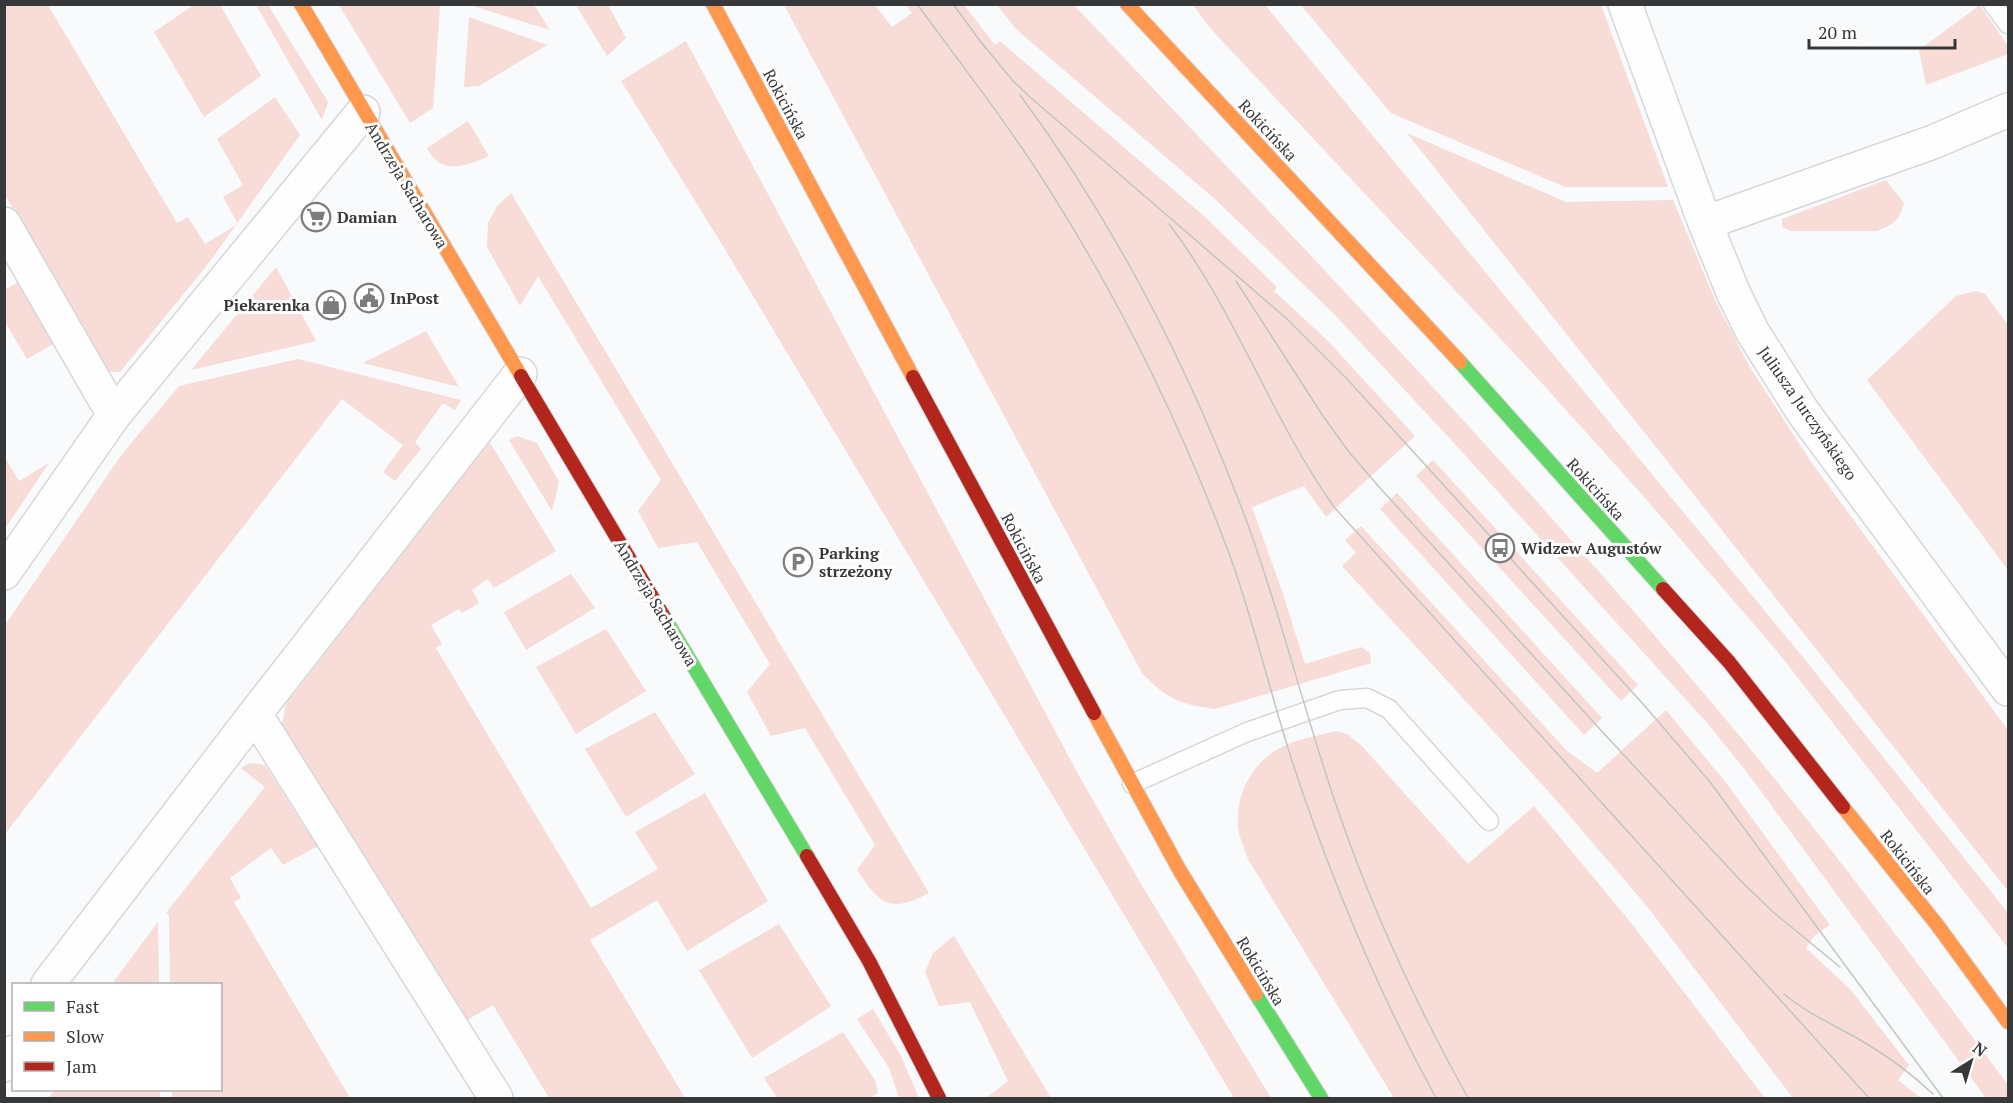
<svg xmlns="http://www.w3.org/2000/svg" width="2013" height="1103" font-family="'PT Serif',serif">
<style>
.green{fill:#f7dcd8}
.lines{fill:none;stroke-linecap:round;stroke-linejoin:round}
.lane-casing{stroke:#d6d7d9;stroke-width:21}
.street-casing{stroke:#d6d7d9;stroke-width:36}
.fast-casing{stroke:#d6d7d9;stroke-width:16}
.slow-casing{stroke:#d6d7d9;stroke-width:16}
.jam-casing{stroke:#d6d7d9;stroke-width:16}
.lane{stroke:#fefeff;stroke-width:18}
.street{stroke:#fefeff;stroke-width:33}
.fast{stroke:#63d668;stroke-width:14}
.slow{stroke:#ff974d;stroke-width:14}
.jam{stroke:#b3261e;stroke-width:14}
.tram{stroke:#c3c4c4;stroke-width:1.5}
.labels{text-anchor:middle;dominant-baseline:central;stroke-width:6;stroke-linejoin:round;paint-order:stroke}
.street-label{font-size:16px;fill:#363839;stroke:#fff}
.poi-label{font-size:16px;font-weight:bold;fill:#363839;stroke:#fff;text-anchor:start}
</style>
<rect width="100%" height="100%" fill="#f8fafc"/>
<path class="green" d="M195,4L220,5L261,76L204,117L154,32Z
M434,4L440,7L433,108L410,123L339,5Z
M4,5H48L177,223L188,217L205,244L238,224L223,197L243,185L217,139L275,97L300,135L208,264L120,372H109L5,195Z
M256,5H268L328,102L322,120Z
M470,5H534L550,30Z
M576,5H608L626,38L607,56Z
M784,5H875L892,27L912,13L906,5H964L995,45L1000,41L1203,215L1277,287L1274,291L1328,341L1415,436L1326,517L1304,486L1252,507L1282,591L1305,664L1361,647L1370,653L1371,663L1215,709C1179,704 1167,699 1142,673Z
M997,5H1074C1284,227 1497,449 1695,683C1806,812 1907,949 2008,1085V1098H1986L1746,771L1708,724L1453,442L1333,313L1217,201L1016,29Z
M1193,5H1265L1802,656L2005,909L2008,914V948L1777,651L1638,490L1539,380L1210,28Z
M1301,5H1601L1668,187H1565L1391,113Z
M1980,5L2008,46V54L1926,85L1919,50Z
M469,17L547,45L479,86L464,87Z
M686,41L1078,774L1138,879L1271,1098H1234L726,251L621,81Z
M468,121L489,156C474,163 450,173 436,160C432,157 429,151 427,148Z
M1407,133L1566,202L1673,200L1716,302L1748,364L1811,462L2008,730V891Z
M1886,180L1904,203C1899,221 1894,224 1877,231H1791L1782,227V219Z
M511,193L549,257L929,893C889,914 880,904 857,870L875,845L805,728L771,736L747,692L770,664L697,542L658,548L638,511L661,480L538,276L520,306L487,247L488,223L497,206Z
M276,267L316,341L191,370Z
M19,282L55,343L27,359L5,322L4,290Z
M1976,291L1985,294L2008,325V570L1867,380L1956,296Z
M426,331L459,387L363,363Z
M298,359L461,400L455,410L443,403L415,442L421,449L395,481L383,472L403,445L342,399L5,834V625L122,454L179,386Z
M517,436L537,443L559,482L552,511L509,440Z
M489,441L556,551L494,588L488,579L472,590L479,603L462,613L459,609L431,625L442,644L436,648L591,908L658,869L635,832L705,793L768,901L687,951L657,900L590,940L685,1098H549L493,1005L462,1023L281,729L286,704Z
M4,456L19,481L49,463L5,529Z
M1433,460L1638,685L1621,701L1416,476Z
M1397,493L1602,718L1584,735L1380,509Z
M1361,526L1567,751L1597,773L1666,710L1727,784L1830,925L1814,936L1806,948L1850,989L1909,1065L1898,1080L1921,1098H1793L1646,905L1549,792L1342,566L1356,553L1345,540Z
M571,574L595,608L526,650L504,612Z
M606,629L646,691L576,734L536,667Z
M655,712L695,774L626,817L585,749Z
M1336,731L1347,734L1361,745L1468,864L1534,806L1628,919L1765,1098H1394L1248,859C1246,852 1242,844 1240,837C1231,804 1249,765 1278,749C1294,739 1318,736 1336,731Z
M250,763L265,765L309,834L316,839L320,845L283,865L271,848L230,878L241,898L234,902L350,1098H172V1090H220V984H170L169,915L166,913L265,787L241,768Z
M158,922L159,984H112Z
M779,924L831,1006L752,1058L699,970Z
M954,936L1051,1098H986L1008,1081L970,1002L939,1006L925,972L933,953Z
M873,1009L901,1056L919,1098H899L889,1068L857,1019Z
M843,1032L875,1080L878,1093L870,1098H777L764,1078Z
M55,1090H160V1098H48Z"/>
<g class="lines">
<g class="lane-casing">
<path id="lane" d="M1993,4L2008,24
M1132,784L1247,732L1340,700L1367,698L1389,709L1489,821"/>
</g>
<g class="street-casing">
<path id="street" d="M1625,4L1705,223L1733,292L1752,331L1803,412L2008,689
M1705,223L1933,142L2008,110
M4,224L114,415
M4,573L114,415L363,112
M255,714L496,1098
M48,984L255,714L520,374
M4,1065L14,1052"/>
</g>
<g class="fast-casing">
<path id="fast" d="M1460,362L1663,589
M664,617L807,856
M1256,994L1321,1098"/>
</g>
<g class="slow-casing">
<path id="slow" d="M301,4L521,376
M713,4L913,377
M1127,4L1460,362
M1094,713L1180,871L1256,994
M1843,807L1938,926L2008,1022"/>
</g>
<g class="jam-casing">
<path id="jam" d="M521,376L664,617
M913,377L1094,713
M1663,589L1729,662L1843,807
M807,856L869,961L939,1098"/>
</g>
<use href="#lane" class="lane"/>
<use href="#street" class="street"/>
<use href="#fast" class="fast"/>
<use href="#slow" class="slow"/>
<use href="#jam" class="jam"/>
<path class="tram" d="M917,4C963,67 1011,128 1052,194C1124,308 1183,430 1230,556C1255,625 1271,697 1294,767C1332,881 1378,992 1436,1098
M953,4L986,49
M981,42L1013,81L1031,98L1286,318L1347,379L1644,705L1710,782L1943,1098
M1020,95C1116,225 1192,374 1248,525C1283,621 1306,720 1340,816C1374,914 1418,1008 1468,1098
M1169,224C1235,310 1271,418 1334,507L1869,1098
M1236,281L1323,416L1349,452L1380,488L1608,738L1741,881L1773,912L1840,967
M1784,994C1809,1015 1839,1027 1867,1044C1890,1058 1913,1075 1933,1094"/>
</g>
<defs>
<g id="supermarket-ring" transform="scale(1.5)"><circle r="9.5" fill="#fff" stroke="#7a7c7d" stroke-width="1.5"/><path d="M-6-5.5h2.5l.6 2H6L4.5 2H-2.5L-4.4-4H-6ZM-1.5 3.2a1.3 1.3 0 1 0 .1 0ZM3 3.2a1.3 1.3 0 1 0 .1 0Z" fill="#7a7c7d"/></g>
<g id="civic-ring" transform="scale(1.5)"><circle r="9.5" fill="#fff" stroke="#7a7c7d" stroke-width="1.5"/><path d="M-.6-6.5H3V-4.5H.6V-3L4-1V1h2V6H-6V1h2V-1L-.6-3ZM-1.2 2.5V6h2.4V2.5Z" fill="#7a7c7d"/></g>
<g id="shop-ring" transform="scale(1.5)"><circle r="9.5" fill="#fff" stroke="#7a7c7d" stroke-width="1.5"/><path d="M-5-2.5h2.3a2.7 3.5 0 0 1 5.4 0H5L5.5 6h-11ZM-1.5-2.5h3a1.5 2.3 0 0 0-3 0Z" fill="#7a7c7d"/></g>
<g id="bus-ring" transform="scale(1.5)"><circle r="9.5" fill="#fff" stroke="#7a7c7d" stroke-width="1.5"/><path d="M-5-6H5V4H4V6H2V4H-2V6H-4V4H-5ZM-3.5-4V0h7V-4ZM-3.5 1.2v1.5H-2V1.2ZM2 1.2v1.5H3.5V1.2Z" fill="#7a7c7d"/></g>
<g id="parking-ring" transform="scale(1.5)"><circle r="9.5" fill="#fff" stroke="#7a7c7d" stroke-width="1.5"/><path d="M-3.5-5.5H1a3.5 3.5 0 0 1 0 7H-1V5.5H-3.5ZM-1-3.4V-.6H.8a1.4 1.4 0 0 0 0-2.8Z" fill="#7a7c7d"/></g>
</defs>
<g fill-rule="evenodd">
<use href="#supermarket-ring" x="316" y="217"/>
<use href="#civic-ring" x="369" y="298"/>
<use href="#shop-ring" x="331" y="305"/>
<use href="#bus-ring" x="1500" y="548"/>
<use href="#parking-ring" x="798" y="562"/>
</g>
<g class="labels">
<g class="street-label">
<text transform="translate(786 104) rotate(62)">Rokicińska</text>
<text transform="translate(1268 130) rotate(47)">Rokicińska</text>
<text transform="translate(407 185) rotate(59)">Andrzeja Sacharowa</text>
<text transform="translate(1808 413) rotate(55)">Juliusza Jurczyńskiego</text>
<text transform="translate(1596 489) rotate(48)">Rokicińska</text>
<text transform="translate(1024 548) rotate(62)">Rokicińska</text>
<text transform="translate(656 603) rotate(59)">Andrzeja Sacharowa</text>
<text transform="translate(1908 862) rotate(52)">Rokicińska</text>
<text transform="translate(1261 971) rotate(59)">Rokicińska</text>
</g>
<g class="poi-label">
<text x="337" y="217">Damian</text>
<text x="390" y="298">InPost</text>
<text x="310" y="305" text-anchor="end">Piekarenka</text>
<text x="1521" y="548">Widzew Augustów</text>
<text x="819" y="553">Parking<tspan x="819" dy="18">strzeżony</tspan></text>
</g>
</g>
<rect width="2013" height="1103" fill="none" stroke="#363839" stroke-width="12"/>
<rect x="12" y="983" width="210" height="108" fill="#ffffff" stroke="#afafb0" stroke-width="1.5"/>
<rect x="24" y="1002" width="30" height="9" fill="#63d668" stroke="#afafb0" stroke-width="1.5"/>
<text x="66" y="1013" font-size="18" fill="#363839">Fast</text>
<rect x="24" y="1032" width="30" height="9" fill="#ff974d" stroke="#afafb0" stroke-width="1.5"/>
<text x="66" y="1043" font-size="18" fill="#363839">Slow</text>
<rect x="24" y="1062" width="30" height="9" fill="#b3261e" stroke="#afafb0" stroke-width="1.5"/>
<text x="66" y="1073" font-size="18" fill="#363839">Jam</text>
<g transform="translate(1971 1061) rotate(37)" stroke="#ffffff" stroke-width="4.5" paint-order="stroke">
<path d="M0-4.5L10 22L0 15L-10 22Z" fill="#363839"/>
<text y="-9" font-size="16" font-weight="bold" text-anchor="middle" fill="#363839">N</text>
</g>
<path d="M1809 39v9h146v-9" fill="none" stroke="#363839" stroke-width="3"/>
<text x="1818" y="39" font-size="18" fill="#363839" stroke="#ffffff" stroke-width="4.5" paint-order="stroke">20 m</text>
</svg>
